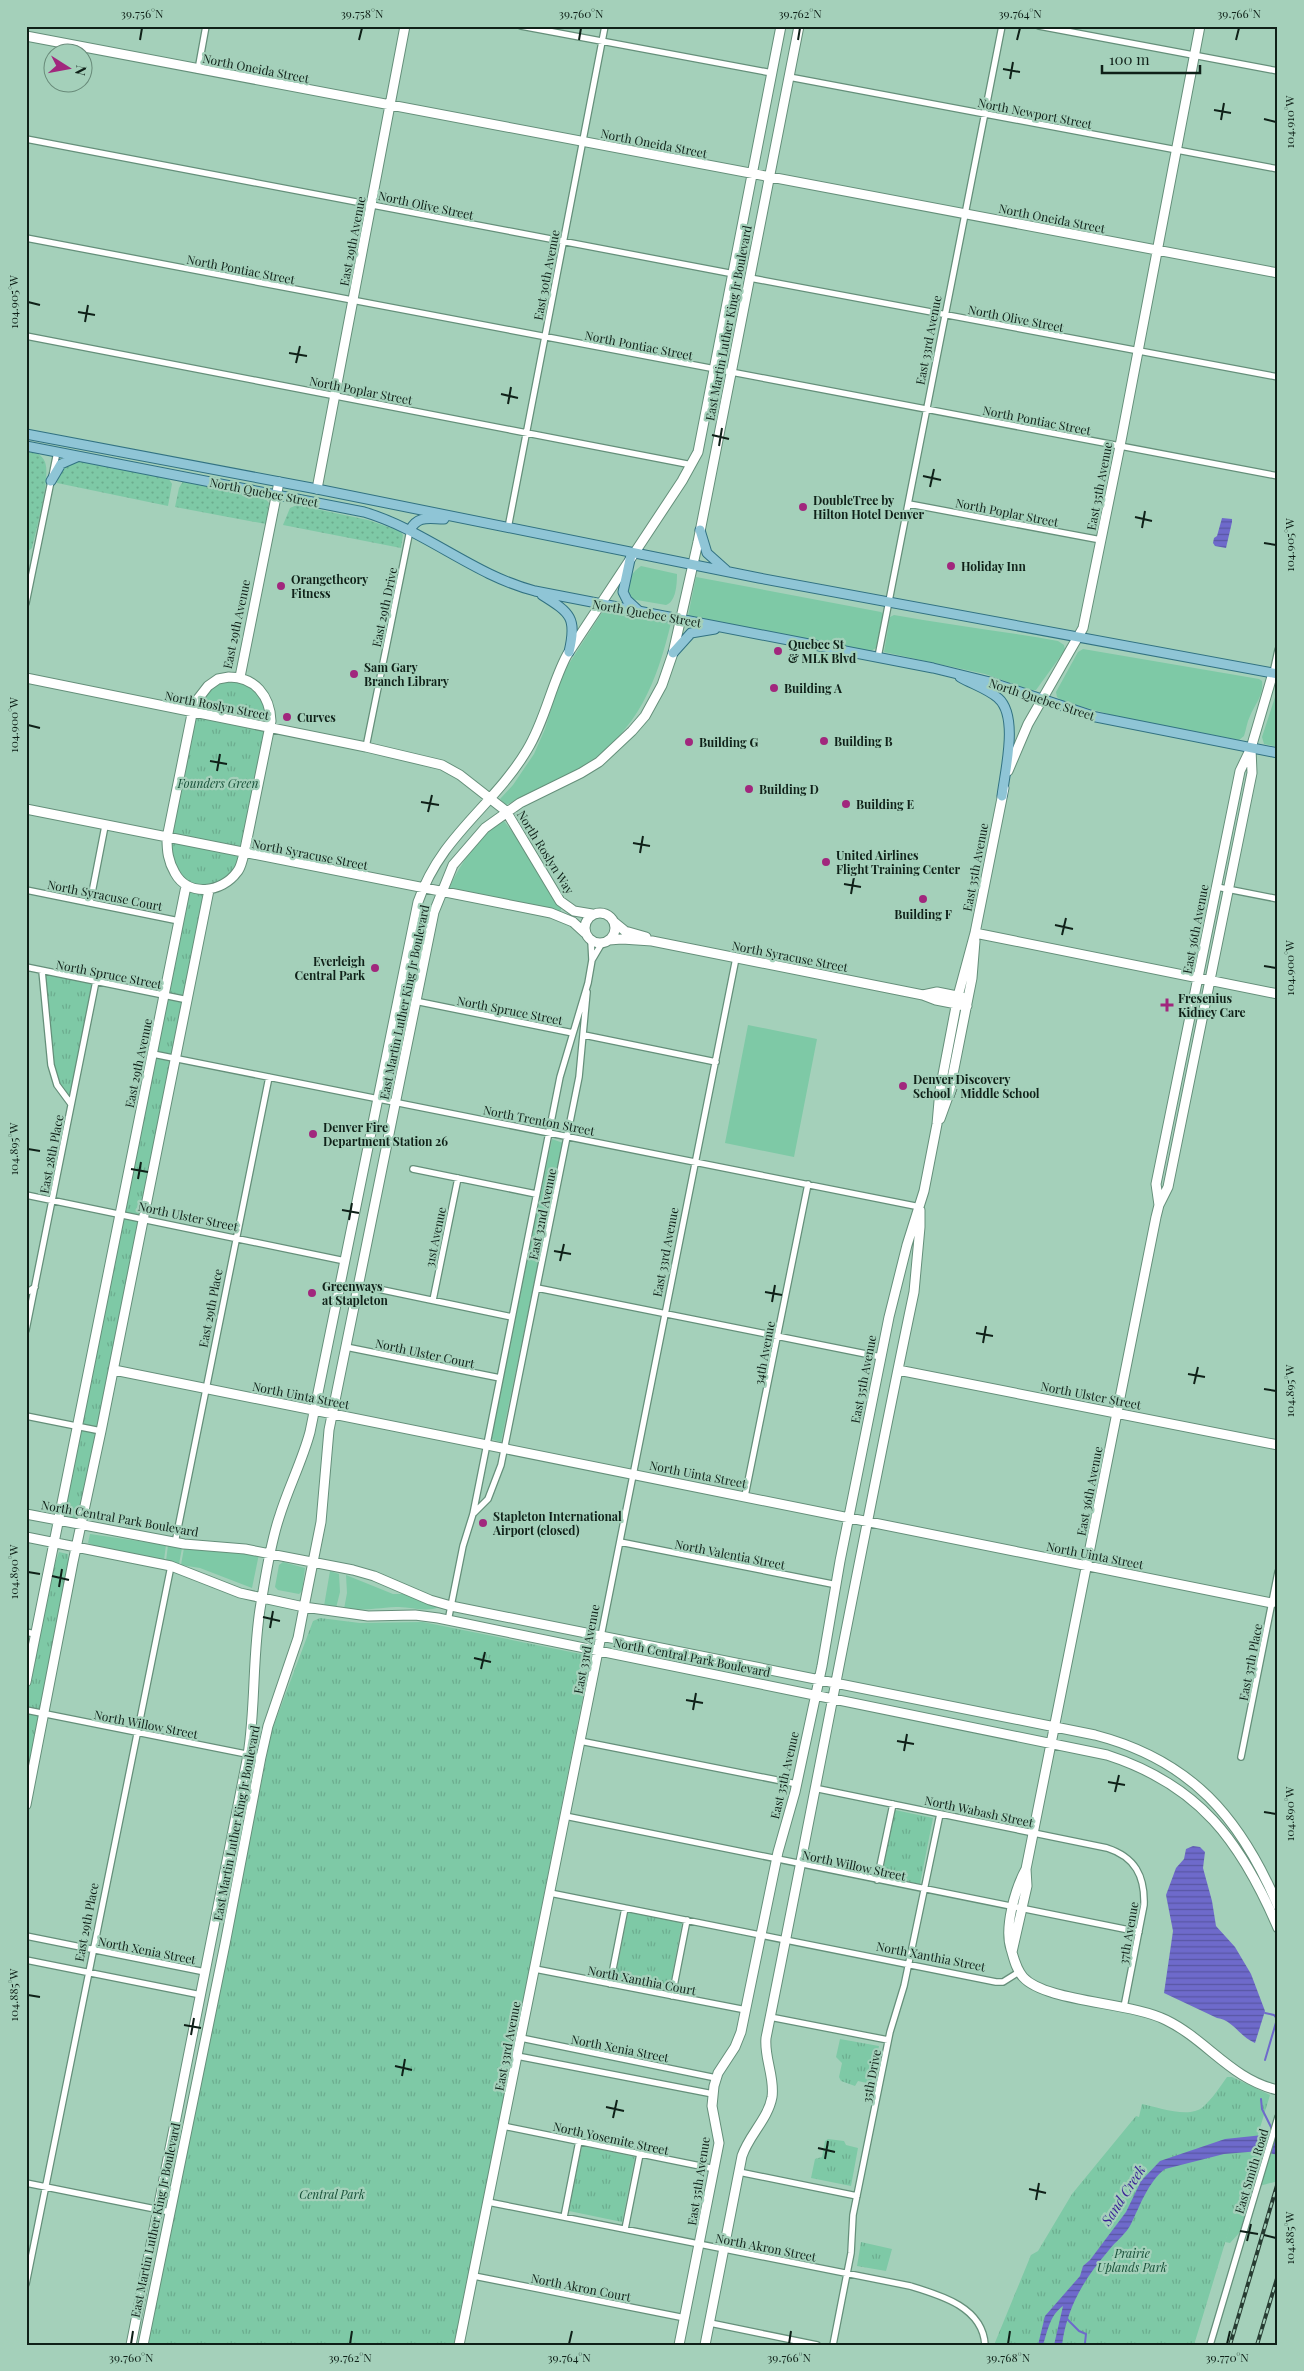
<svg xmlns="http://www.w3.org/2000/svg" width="1304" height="2371" font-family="'Playfair Display',serif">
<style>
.grass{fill:#7ec9a6}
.park{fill:url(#park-tufts)}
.garden{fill:url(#garden-dots)}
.water{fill:url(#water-rules)}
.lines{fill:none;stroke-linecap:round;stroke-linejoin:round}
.stream{stroke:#6e6acb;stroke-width:2}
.street-casing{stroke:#658f7a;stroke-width:8}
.secondary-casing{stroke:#658f7a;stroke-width:11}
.primary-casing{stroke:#327282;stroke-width:11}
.street{stroke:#fff;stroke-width:5.5}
.secondary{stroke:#fff;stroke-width:9}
.primary{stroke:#8fc5d6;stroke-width:9}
.rail-casing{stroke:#273c32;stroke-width:4}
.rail{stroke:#a4d0ba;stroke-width:2;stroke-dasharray:5.5;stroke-linecap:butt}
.ticks{fill:none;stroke:#0f2018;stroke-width:2}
.poi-dot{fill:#a1277d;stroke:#a4d0ba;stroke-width:2}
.labels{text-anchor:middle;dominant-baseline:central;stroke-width:4.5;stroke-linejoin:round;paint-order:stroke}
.street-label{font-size:12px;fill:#0f2018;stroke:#a4d0ba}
.poi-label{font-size:12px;font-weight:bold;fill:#0f2018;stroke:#a4d0ba;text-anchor:start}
.park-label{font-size:12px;font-style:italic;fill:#174f38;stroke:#a4d0ba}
.water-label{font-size:14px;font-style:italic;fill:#3a2396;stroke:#a4d0ba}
.neatline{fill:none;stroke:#0f2018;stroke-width:2}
.ticks-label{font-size:12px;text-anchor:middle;fill:#0f2018}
</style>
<defs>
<pattern id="park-tufts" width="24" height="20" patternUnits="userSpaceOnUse" patternTransform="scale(1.25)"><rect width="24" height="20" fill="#7ec9a6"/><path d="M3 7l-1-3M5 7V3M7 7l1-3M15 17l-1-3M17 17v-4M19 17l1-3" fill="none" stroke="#6cac8e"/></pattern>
<pattern id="garden-dots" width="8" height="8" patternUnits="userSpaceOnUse" patternTransform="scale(1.25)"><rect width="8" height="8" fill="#7ec9a6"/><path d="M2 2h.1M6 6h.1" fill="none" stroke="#6cac8e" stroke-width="1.8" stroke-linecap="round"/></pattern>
<pattern id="water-rules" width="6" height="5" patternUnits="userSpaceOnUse" patternTransform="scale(1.25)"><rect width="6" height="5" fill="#6e6acb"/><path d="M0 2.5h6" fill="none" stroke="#5957a4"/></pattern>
</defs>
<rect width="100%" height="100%" fill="#a4d0ba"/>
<path class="grass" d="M641,566L677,574C677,584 676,602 666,605L631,599C624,587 629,574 641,566Z
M696,577L881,612L883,614L876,648L871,651L688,616Z
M603,611L671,623C655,689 635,735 575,772C553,785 528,793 506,805L500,799L513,785L534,754L545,729L561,676Z
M894,615C948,625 1003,631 1058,641L1064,645L1065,650L1036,690H1031L985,674L884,652L890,617Z
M1083,649L1259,679L1262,681C1264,695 1255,704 1250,716C1247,722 1246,730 1244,736L1239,740L1119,717L1062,701L1057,697L1056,692L1078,652Z
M1278,688V747L1264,744L1262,737Z
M504,821L514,834L554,900L562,907L560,912L449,889C457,869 483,828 504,821Z
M748,1025L817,1039L794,1157L725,1143Z
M552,1139L563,1143L501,1442L491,1439Z
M90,1534L166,1545L164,1560L98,1547L88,1543Z
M168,1545L182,1548L179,1564L166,1561Z
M184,1548L259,1554L252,1588L200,1568L181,1565Z
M283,1562L305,1568L302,1591L299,1594L278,1590L275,1587L279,1565Z
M330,1571L339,1574L340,1592L336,1608L324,1606Z
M346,1575L393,1594H403L439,1607C425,1613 410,1606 396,1607C376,1608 365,1611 344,1609L347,1593Z
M1260,2151L1278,2155V2181L1252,2188L1240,2232L1230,2243L1225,2242L1251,2154Z"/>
<path class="park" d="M218,679L251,682L271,711L238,871L209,891L81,1524L59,1520L186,886L167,856L192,713Z
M42,971L96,981L71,1104L54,1079Z
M59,1552L68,1554V1562L26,1805V1687L53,1570Z
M320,1618L360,1623L423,1622L591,1656L455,2345H148L272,1730L313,1621Z
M895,1810L933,1818L920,1884L882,1876Z
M628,1912L682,1923L669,1991L615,1980Z
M840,2039L879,2046L871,2084L858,2081L855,2086L841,2081L839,2077L842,2063L836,2057Z
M1227,2077H1232L1270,2095L1194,2345H994L1031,2255L1038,2251L1072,2194L1136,2116L1139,2117L1142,2104C1158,2107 1189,2119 1203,2107C1212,2099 1220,2087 1227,2077Z
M828,2139L844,2141L846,2145L858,2148L851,2186L811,2178L815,2159L822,2157L825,2141Z
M582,2146L635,2157L622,2222L569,2211Z
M861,2242L892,2249L886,2271L857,2266Z"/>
<path class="garden" d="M26,449C34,451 42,454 45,462C51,478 36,530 32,548L27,552Z
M82,460L167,476L172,484L168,506L57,483L58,474L66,463Z
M183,481L263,496L269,503L266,524L175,507L179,488Z
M297,505L368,520L400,531L403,535L401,548L283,525L290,508Z"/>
<path class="water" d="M1222,518L1232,519V522L1226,548L1215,546L1213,543L1214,538L1217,536Z
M1193,1846L1200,1847L1205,1852L1203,1868L1212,1901L1216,1926L1235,1947L1251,1974L1265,2011L1255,2043C1240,2037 1233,2020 1217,2018L1164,1993L1173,1931L1166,1895L1176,1868L1184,1859L1186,1849Z
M1274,2127L1278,2129V2155L1260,2151L1224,2154L1165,2169C1148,2182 1140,2206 1131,2224C1127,2233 1115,2242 1109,2250C1084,2279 1067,2307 1062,2345H1054L1063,2306C1050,2315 1048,2330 1043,2345H1038L1045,2316L1080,2276L1083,2266L1090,2260L1126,2212L1141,2181L1160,2161L1225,2139L1263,2135Z"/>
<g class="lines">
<path class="stream" d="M1265,2013L1274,2015L1277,2019L1265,2060
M1261,2099L1262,2109L1272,2129
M1067,2319L1079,2331L1086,2334L1085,2343"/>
<g class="street-casing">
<path id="street" d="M521,26L772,73
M1039,26L1278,71
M198,70L206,26
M789,77L1278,169
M26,139L734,274
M26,238L1278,476
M750,278L1278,377
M26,336L692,465
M909,504L1101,540
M508,528L605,26
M26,603L57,452
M878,657L1002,26
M1273,673L1278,650
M366,747L410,530
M1217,887L1278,899
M26,890L179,921
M90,903L105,826
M592,960L602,943
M26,967L188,1000
M42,971L51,1065L57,1085L71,1104
M415,1001L573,1033
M584,1035L716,1062
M153,1054L920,1207
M413,1169L536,1194
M26,1195L345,1261
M359,1285L512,1317
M537,1288L881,1357
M26,1293L35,1287
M433,1300L458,1178
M26,1330L96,981
M346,1347L500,1378
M26,1416L101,1431
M745,1496L808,1184
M473,1514L488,1499L501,1465L579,1077L587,992
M620,1542L837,1585
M175,1543L269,1077
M448,1621L463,1546L473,1514L480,1479L560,1077L588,983L592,960L591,941
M26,1632L35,1634
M601,1636L736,958
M26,1710L261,1757
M580,1741L797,1784
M1241,1757L1278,1572
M814,1788L1107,1848C1135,1857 1145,1876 1144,1905L1124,2007
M565,1816L1139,1932
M877,1880L893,1804
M550,1893L996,1982H1003L1019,1972
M26,1936L205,1972
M26,1960L201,1995
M535,1969L746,2010
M610,1984L625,1908
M672,1996L687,1920
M770,2017L888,2040
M521,2038L716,2078
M517,2056L713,2094
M503,2126L715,2169
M739,2172L857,2196
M26,2183L170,2212
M488,2202L910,2286C940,2295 983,2307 985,2345
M564,2217L579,2141
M625,2229L640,2154
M474,2276L685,2318
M26,2284L171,1566
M710,2323L817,2345
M833,2345L851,2253L853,2215L890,2032L904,1986L940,1814
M1210,2345L1278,2117"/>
</g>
<g class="secondary-casing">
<path id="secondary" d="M26,36L1278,273
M317,489L405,26
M229,677C255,677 270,696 271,721L244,854C242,860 241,868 237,872C222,893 188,897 175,873C168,861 167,851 167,838L194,704L208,686L218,679Z
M240,677L279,482
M26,678L366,747L442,765L460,775L506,811L560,901L574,911L592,914
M1008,771L1028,724L1083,628L1120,446L1200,26
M26,809L551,913L573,922L585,933
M585 928a15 15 0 1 1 30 0a15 15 0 1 1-30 0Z
M614,922L625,931L646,937
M975,933L1278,994
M609,940L622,939L652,941L923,995L936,1000L967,1006
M923,995L937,992L962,997
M940,1119L949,1094L972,978L975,941
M1159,1205L1156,1184L1240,771L1251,748L1273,673
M114,1370L1272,1603
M898,1370L1278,1445
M26,1514L184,1544L245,1549L353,1570L374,1576L430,1600L451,1606L1095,1735C1191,1760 1240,1817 1278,1906
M26,1537L171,1566L240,1593L304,1607L368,1616L415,1615L438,1618L1107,1755C1200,1785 1241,1842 1278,1928
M26,1682L186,886
M26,1805L73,1562L101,1431L209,890
M1026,1869C1015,1889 1004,1928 1011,1949C1014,1959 1016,1969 1023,1977C1045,2002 1131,2002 1166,2020C1207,2040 1232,2080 1278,2090
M1012,1952L1027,1886L1026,1869L1156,1217L1159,1205L1168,1187L1252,773L1251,748
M131,2345L248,1755C256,1704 252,1654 261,1603C266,1575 270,1545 279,1518C288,1488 302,1462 310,1432L418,902C441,835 493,807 527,750C545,721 551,685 567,655L682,481L698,452L781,26
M143,2345L225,1944L261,1757L268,1726L298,1638L304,1607L321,1522L329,1430L434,912L453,865L485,828L520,803L581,773L599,762L632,731L645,716L662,685L673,653L698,542L799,26
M459,2345L601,1636
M679,2345L719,2143L712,2106L714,2086L718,2073L735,2047L741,2032L778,1852L795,1792L822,1666L840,1561L889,1317L907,1245L924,1191L937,1124L940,1090L958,996L975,933L1004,788
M705,2345L742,2156C749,2135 768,2119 772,2097C775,2077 764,2058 766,2038C816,1790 862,1540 914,1292L920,1227V1210"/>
</g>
<g class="primary-casing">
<path id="primary" d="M26,434L317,489L759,578L1278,674
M26,446L364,512C425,530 473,575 535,591L933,668L990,682L1096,717L1278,753
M51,481L61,464L77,457
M410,530C418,515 429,519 444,519
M700,530L707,553L726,570
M631,555L623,592L627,600L640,612
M542,595C571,613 577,618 569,652
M673,653L691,633L715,629
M960,677C972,684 988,689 998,698C1019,716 1005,771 1002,796"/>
</g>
<use href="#street" class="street"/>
<use href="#secondary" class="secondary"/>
<use href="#primary" class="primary"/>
<g class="rail-casing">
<path id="rail" d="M1230,2345L1278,2182
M1257,2345L1278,2275"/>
</g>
<use href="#rail" class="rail"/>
</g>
<path class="ticks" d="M140,40L142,28M359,40L362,28M579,40L581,28M798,40L800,28M1017,40L1020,28M1236,40L1239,28M1003,69L1020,72M1010,79L1013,62M1214,110L1231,113M1264,119L1276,122M1221,120L1224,103M28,302L40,305M78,312L95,315M85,322L88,305M289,353L307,356M296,363L300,346M501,394L518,398M508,404L511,387M712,435L729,439M719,446L722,428M923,476L941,480M930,487L934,469M1135,517L1152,521M1142,528L1145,511M1264,543L1276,545M28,725L40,728M210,761L227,764M217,771L220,754M421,802L439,805M428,812L432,795M633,843L650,846M640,853L643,836M844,884L861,887M851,894L854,877M1055,925L1073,929M1062,935L1066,918M1264,966L1276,968M28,1149L40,1151M131,1169L148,1172M138,1179L141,1162M342,1210L359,1213M349,1220L352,1203M554,1251L571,1254M560,1261L564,1244M765,1292L782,1295M772,1302L775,1285M976,1333L993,1336M983,1343L986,1326M1188,1374L1205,1377M1194,1384L1198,1367M1264,1389L1276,1391M28,1572L40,1574M52,1576L69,1580M59,1587L62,1569M263,1617L280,1621M270,1628L273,1611M474,1658L491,1662M481,1669L485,1652M686,1700L703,1703M693,1710L696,1693M897,1741L914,1744M904,1751L907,1734M1108,1782L1125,1785M1115,1792L1119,1775M1264,1812L1276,1814M28,1995L40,1997M184,2025L201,2028M191,2035L194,2018M395,2066L412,2070M402,2076L405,2059M606,2107L624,2111M613,2118L617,2100M818,2148L835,2152M825,2159L828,2141M1029,2189L1046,2193M1036,2200L1039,2183M1240,2231L1258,2234M1264,2235L1276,2238M1247,2241L1251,2224M131,2344L133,2331M350,2344L352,2331M569,2344L572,2331M789,2344L791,2331M1008,2344L1010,2331M1227,2344L1230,2331"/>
<g class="poi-dot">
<circle cx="803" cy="507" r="5"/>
<circle cx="951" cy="566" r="5"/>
<circle cx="281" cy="586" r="5"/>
<circle cx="778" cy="651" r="5"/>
<circle cx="354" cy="674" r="5"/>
<circle cx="774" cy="688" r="5"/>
<circle cx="287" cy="717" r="5"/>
<circle cx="824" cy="741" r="5"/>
<circle cx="689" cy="742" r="5"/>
<circle cx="749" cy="789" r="5"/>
<circle cx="846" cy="804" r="5"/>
<circle cx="826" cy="862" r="5"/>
<circle cx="923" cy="899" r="5"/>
<circle cx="375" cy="968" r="5"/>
<path d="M1164.5 997.5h5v5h5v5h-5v5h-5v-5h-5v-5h5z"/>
<circle cx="903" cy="1086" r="5"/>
<circle cx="313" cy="1134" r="5"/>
<circle cx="312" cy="1293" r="5"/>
<circle cx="483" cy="1523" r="5"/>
</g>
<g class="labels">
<g class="street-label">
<text transform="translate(256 68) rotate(11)">North Oneida Street</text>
<text transform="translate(1035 113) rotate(11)">North Newport Street</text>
<text transform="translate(654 143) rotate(11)">North Oneida Street</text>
<text transform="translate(426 205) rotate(12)">North Olive Street</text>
<text transform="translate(1052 218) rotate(11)">North Oneida Street</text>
<text transform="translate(352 241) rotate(-79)">East 29th Avenue</text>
<text transform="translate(241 269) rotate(11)">North Pontiac Street</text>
<text transform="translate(546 275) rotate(-79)">East 30th Avenue</text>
<text transform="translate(1016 318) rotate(11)">North Olive Street</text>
<text transform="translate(728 323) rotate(-79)">East Martin Luther King Jr Boulevard</text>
<text transform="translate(928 340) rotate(-79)">East 33rd Avenue</text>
<text transform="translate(639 345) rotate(11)">North Pontiac Street</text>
<text transform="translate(361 390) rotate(11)">North Poplar Street</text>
<text transform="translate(1037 420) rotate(11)">North Pontiac Street</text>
<text transform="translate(1099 486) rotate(-79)">East 35th Avenue</text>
<text transform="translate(264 492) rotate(11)">North Quebec Street</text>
<text transform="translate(1007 512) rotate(11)">North Poplar Street</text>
<text transform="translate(384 607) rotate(-78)">East 29th Drive</text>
<text transform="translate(647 613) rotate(10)">North Quebec Street</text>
<text transform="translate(236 624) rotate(-78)">East 29th Avenue</text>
<text transform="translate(1042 699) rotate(18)">North Quebec Street</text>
<text transform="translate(217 705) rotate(11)">North Roslyn Street</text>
<text transform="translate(546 852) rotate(58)">North Roslyn Way</text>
<text transform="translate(310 854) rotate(11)">North Syracuse Street</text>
<text transform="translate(975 867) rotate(-79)">East 35th Avenue</text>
<text transform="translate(105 895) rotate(11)">North Syracuse Court</text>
<text transform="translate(1195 929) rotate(-79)">East 36th Avenue</text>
<text transform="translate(790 956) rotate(11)">North Syracuse Street</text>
<text transform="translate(109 974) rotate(11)">North Spruce Street</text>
<text transform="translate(404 1002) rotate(-78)">East Martin Luther King Jr Boulevard</text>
<text transform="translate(510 1010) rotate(11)">North Spruce Street</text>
<text transform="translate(138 1063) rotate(-78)">East 29th Avenue</text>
<text transform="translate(539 1120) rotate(11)">North Trenton Street</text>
<text transform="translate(51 1154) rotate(-79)">East 28th Place</text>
<text transform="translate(542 1214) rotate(-78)">East 32nd Avenue</text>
<text transform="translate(188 1216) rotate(12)">North Ulster Street</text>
<text transform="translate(435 1237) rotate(-78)">31st Avenue</text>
<text transform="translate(665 1252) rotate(-79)">East 33rd Avenue</text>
<text transform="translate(210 1308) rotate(-79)">East 29th Place</text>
<text transform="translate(425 1353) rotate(12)">North Ulster Court</text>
<text transform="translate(764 1353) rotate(-79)">34th Avenue</text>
<text transform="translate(863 1379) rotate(-79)">East 35th Avenue</text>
<text transform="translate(301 1395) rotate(11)">North Uinta Street</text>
<text transform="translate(1091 1395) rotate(11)">North Ulster Street</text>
<text transform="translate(698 1474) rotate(11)">North Uinta Street</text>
<text transform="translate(1089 1491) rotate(-79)">East 36th Avenue</text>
<text transform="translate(120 1518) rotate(10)">North Central Park Boulevard</text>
<text transform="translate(730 1554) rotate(11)">North Valentia Street</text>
<text transform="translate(1095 1555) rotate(11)">North Uinta Street</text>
<text transform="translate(586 1649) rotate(-79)">East 33rd Avenue</text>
<text transform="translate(692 1657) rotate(11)">North Central Park Boulevard</text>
<text transform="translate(1250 1662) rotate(-79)">East 37th Place</text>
<text transform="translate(146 1724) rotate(11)">North Willow Street</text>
<text transform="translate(784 1775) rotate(-77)">East 35th Avenue</text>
<text transform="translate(979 1811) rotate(12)">North Wabash Street</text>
<text transform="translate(236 1823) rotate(-79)">East Martin Luther King Jr Boulevard</text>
<text transform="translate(854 1865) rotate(12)">North Willow Street</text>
<text transform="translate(86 1922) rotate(-79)">East 29th Place</text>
<text transform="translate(1128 1933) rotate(-80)">37th Avenue</text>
<text transform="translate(147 1950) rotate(11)">North Xenia Street</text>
<text transform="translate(931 1956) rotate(11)">North Xanthia Street</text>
<text transform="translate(642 1980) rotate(11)">North Xanthia Court</text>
<text transform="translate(507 2046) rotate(-79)">East 33rd Avenue</text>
<text transform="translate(620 2048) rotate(11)">North Xenia Street</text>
<text transform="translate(871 2076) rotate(-79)">35th Drive</text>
<text transform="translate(611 2138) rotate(12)">North Yosemite Street</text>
<text transform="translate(1251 2171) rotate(-73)">East Smith Road</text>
<text transform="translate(698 2181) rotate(-81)">East 35th Avenue</text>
<text transform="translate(155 2220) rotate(-78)">East Martin Luther King Jr Boulevard</text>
<text transform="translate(766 2247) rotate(11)">North Akron Street</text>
<text transform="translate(581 2287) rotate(11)">North Akron Court</text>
</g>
<g class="poi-label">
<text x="813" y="500">DoubleTree by<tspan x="813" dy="14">Hilton Hotel Denver</tspan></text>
<text x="961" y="566">Holiday Inn</text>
<text x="291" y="579">Orangetheory<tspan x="291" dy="14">Fitness</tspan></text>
<text x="788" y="644">Quebec St<tspan x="788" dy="14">&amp; MLK Blvd</tspan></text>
<text x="364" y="667">Sam Gary<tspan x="364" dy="14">Branch Library</tspan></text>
<text x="784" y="688">Building A</text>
<text x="297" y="717">Curves</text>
<text x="834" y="741">Building B</text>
<text x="699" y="742">Building G</text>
<text x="759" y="789">Building D</text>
<text x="856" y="804">Building E</text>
<text x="836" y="855">United Airlines<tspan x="836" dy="14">Flight Training Center</tspan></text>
<text x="923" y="914" text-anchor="middle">Building F</text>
<text x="365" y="961" text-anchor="end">Everleigh<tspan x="365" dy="14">Central Park</tspan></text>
<text x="1178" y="998">Fresenius<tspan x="1178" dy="14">Kidney Care</tspan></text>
<text x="913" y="1079">Denver Discovery<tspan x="913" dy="14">School / Middle School</tspan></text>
<text x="323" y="1127">Denver Fire<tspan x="323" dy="14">Department Station 26</tspan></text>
<text x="322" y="1286">Greenways<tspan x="322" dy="14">at Stapleton</tspan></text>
<text x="493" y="1516">Stapleton International<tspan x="493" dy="14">Airport (closed)</tspan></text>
</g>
<g class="park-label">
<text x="218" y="783">Founders Green</text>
<text x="332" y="2194">Central Park</text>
<text x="1132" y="2253">Prairie<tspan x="1132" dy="14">Uplands Park</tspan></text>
</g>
<g class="water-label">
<text transform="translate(1123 2195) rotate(-57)">Sand Creek</text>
</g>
</g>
<rect width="1304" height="2371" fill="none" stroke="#a4d0ba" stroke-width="55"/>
<g transform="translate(68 68) rotate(101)"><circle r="24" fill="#a4d0ba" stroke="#688a79"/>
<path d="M0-4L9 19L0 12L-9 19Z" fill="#a1277d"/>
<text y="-8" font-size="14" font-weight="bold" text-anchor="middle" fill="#0f2018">N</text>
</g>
<path d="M1102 65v8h98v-8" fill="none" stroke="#0f2018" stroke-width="2.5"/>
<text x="1109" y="65" font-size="15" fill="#0f2018" stroke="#a4d0ba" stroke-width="4" paint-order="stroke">100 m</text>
<rect x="28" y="28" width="1248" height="2316" class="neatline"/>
<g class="ticks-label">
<text x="142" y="18">39.756°N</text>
<text x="362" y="18">39.758°N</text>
<text x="581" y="18">39.760°N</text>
<text x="800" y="18">39.762°N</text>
<text x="1020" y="18">39.764°N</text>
<text x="1239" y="18">39.766°N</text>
<text transform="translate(1290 122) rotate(-90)" y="4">104.910°W</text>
<text transform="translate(14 302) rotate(-90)" y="4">104.905°W</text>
<text transform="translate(1290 545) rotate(-90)" y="4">104.905°W</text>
<text transform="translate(14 725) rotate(-90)" y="4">104.900°W</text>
<text transform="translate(1290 968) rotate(-90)" y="4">104.900°W</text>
<text transform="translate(14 1149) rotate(-90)" y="4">104.895°W</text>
<text transform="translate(1290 1391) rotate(-90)" y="4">104.895°W</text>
<text transform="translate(14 1572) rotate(-90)" y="4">104.890°W</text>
<text transform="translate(1290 1814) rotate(-90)" y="4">104.890°W</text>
<text transform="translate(14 1995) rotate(-90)" y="4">104.885°W</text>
<text transform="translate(1290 2238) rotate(-90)" y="4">104.885°W</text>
<text x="131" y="2362">39.760°N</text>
<text x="350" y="2362">39.762°N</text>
<text x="569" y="2362">39.764°N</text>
<text x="789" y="2362">39.766°N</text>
<text x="1008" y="2362">39.768°N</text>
<text x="1227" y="2362">39.770°N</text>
</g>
</svg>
